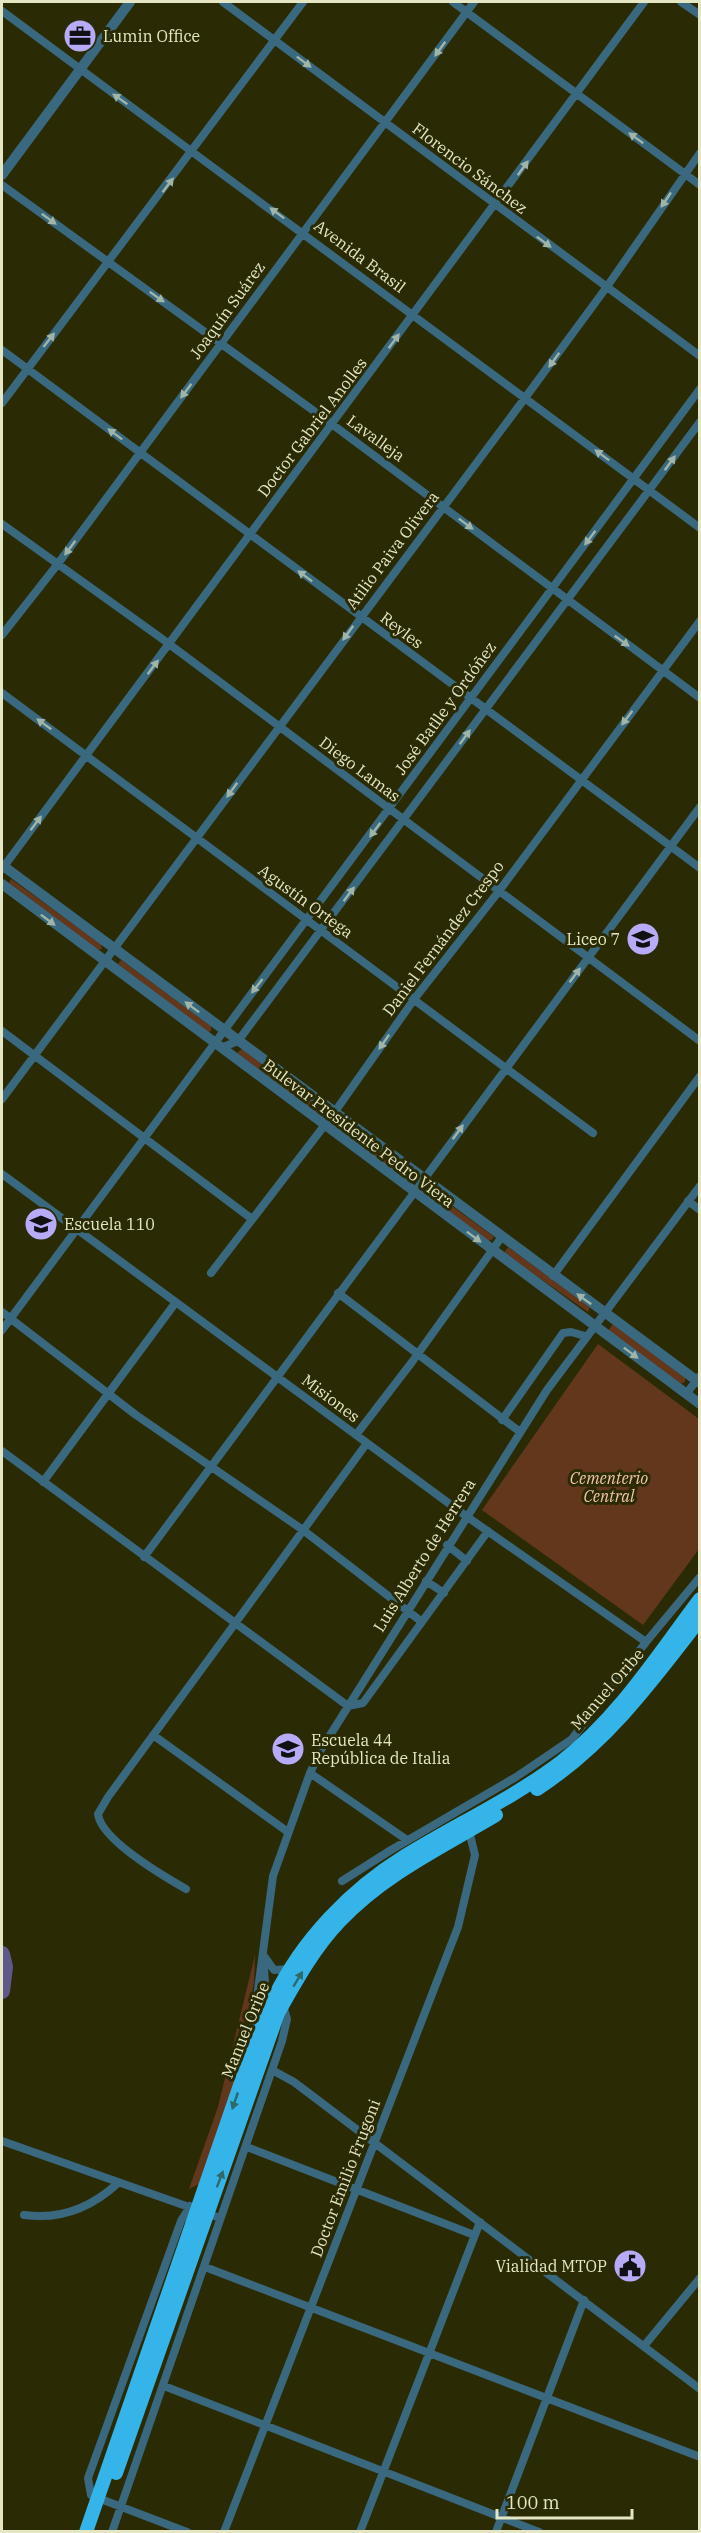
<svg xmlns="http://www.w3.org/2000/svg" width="701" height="2533" font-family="'IBM Plex Serif',serif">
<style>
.green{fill:#63371b}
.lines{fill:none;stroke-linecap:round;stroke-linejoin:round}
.river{stroke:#60578a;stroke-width:16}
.minor{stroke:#39687f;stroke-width:8}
.tertiary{stroke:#39687f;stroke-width:10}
.trunk{stroke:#34b4e8;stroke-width:14}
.oneway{fill:#a0b4a8}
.oneway2{fill:#2e696b}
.labels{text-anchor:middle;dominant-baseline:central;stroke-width:6;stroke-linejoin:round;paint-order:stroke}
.poi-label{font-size:16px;fill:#e5e7c4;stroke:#2a2b04;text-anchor:start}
.street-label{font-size:16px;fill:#e5e7c4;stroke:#2a2b04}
.park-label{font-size:16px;font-style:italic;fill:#f4c4a9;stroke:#2a2b04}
</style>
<rect width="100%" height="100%" fill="#2a2b04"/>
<path class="green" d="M11,879L101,944L102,949L97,950L9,883Z
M121,960L211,1026V1031L207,1032L118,964Z
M242,1049L323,1109L322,1113L319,1114L237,1053Z
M341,1122L413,1176L414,1181L410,1183L336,1127Z
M427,1188L493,1236V1239L488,1241L425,1195Z
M508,1247L590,1307L588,1312L504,1253Z
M613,1324L685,1378V1382L680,1384L608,1331Z
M598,1344L699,1419V1549L643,1625L482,1510Z
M255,1955L254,1982L236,2081L199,2184L189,2189L218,2107Z"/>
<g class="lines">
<path class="river" d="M2,1954L5,1967L2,1991"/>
<path class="minor" d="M223,2L700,356
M453,2L700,185
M681,2L700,15
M2,11L700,528
M2,185L325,419L700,698
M2,350L700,868
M2,403L303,2
M2,524L161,638L700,1041
M2,635L57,565L474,2
M2,693L593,1133
M2,869L644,2
M2,1031L252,1219
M217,1045L223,1047L238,1041L700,422
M2,1099L525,398L606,288L700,153
M2,1174L466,1516L646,1642
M688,1201L700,1210
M211,1273L334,1113L415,998L499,891L700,621
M553,1276L700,1076
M338,1293L520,1432
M2,1312L136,1415L303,1530L422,1622
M2,1330L700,389
M686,1394L700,1376
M502,1420L563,1333L571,1332L585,1336
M356,1435L412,1362L501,1238
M2,1451L348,1706L363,1703L488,1531
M43,1482L176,1302
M447,1545L467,1561
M144,1557L700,807
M426,1581L444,1593
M153,1735L288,1832
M310,1773L407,1840
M342,1881L391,1850L516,1777L572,1739L646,1642L700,1577
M186,1889C165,1877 101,1840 98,1814L108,1797L367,1443
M264,1956L274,1970L290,1969
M264,1968L267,2012
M251,2043L273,1876L310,1773L322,1748L547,1390L700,1186
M272,2070L294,2082L700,2389
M2,2141L220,2218
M247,2147L474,2235
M24,2215C60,2220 91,2208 118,2183
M205,2267L700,2457
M644,2346L700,2278
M164,2386L539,2532
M112,2532L282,2041L287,2019L283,2005
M187,2532L98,2498L91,2495L88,2478L181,2221L190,2206
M224,2532L458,1927L475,1855L469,1831
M360,2532L480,2222
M496,2532L584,2300"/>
<path class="tertiary" d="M2,175L130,2
M2,865L700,1383
M2,884L700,1404"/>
<path class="trunk" d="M537,1789C605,1745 651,1683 700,1619
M116,2473L278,2013C296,1981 314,1948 340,1921C383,1875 442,1847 496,1815
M86,2532L248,2062C257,2041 264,2019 274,1998C302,1940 350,1890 405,1856C457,1824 512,1799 561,1762C618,1718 657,1656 700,1599"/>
</g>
<defs><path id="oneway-solid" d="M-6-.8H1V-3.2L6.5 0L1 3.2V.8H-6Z" transform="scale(1.5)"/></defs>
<g class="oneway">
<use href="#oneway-solid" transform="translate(440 49) rotate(126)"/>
<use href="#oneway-solid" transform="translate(304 62) rotate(37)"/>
<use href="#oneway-solid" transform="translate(120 99) rotate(-145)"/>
<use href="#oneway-solid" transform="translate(636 138) rotate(-144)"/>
<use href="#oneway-solid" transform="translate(523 168) rotate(-54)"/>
<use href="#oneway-solid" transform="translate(168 185) rotate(-53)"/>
<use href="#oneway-solid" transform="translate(666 200) rotate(124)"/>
<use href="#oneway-solid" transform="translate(277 213) rotate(-143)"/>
<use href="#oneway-solid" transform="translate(49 219) rotate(36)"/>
<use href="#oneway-solid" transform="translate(544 242) rotate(37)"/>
<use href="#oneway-solid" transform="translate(157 297) rotate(35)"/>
<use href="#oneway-solid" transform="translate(49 340) rotate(-52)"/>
<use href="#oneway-solid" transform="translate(394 341) rotate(-54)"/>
<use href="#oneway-solid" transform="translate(554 360) rotate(126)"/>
<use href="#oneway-solid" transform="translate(186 391) rotate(127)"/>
<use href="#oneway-solid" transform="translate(115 434) rotate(-143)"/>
<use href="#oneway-solid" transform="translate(602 455) rotate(-143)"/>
<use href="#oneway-solid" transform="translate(670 463) rotate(-54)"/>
<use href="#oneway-solid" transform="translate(466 524) rotate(37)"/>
<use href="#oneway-solid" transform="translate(590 538) rotate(127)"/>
<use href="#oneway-solid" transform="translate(70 548) rotate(127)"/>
<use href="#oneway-solid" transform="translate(305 576) rotate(-143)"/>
<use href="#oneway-solid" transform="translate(348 633) rotate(126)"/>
<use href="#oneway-solid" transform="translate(622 641) rotate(36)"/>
<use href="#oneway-solid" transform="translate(153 667) rotate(-53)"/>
<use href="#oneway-solid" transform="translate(627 718) rotate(127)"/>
<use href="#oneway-solid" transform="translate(44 724) rotate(-144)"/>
<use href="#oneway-solid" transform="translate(465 737) rotate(-54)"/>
<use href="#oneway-solid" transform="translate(232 790) rotate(126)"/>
<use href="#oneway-solid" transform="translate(36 823) rotate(-53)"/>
<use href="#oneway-solid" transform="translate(375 830) rotate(127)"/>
<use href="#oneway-solid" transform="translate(349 894) rotate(-53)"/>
<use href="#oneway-solid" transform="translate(48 920) rotate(37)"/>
<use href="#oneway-solid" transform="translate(575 975) rotate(-53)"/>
<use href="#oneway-solid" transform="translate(257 986) rotate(128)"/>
<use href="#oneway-solid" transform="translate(192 1007) rotate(-143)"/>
<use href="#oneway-solid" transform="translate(384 1042) rotate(125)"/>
<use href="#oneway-solid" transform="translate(458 1132) rotate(-54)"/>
<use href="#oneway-solid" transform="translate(474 1237) rotate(37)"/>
<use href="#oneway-solid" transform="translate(584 1299) rotate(-144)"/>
<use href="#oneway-solid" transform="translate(631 1353) rotate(37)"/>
</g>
<g class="oneway2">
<use href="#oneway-solid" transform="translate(298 1979) rotate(-59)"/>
<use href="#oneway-solid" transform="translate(235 2101) rotate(109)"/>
<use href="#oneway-solid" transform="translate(220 2179) rotate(-69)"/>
</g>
<defs>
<g id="office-disc" transform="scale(1.725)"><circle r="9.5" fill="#b7abf7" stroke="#2a2b04"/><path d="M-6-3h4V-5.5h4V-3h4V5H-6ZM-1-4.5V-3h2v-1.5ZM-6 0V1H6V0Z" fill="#111"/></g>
<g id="school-disc" transform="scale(1.725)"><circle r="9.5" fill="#b7abf7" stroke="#2a2b04"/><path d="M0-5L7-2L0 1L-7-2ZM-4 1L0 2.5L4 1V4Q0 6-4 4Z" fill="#111"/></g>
<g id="civic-disc" transform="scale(1.725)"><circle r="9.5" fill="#b7abf7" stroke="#2a2b04"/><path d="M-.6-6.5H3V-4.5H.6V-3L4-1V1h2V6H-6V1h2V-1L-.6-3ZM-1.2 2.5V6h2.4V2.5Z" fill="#111"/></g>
</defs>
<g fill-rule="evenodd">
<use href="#office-disc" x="80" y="36"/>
<use href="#school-disc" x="643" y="939"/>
<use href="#school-disc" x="41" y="1224"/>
<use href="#school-disc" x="288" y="1749"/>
<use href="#civic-disc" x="630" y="2266"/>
</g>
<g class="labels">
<g class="poi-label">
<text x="103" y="36">Lumin Office</text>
<text x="620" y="939" text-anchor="end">Liceo 7</text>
<text x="64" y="1224">Escuela 110</text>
<text x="311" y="1740">Escuela 44<tspan x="311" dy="18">República de Italia</tspan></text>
<text x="607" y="2266" text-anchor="end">Vialidad MTOP</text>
</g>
<g class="street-label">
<text transform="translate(470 168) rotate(37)">Florencio Sánchez</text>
<text transform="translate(360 256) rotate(37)">Avenida Brasil</text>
<text transform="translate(227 310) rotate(-54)">Joaquín Suárez</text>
<text transform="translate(312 427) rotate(-53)">Doctor Gabriel Anolles</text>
<text transform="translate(376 438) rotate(36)">Lavalleja</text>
<text transform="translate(392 550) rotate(-53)">Atilio Paiva Olivera</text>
<text transform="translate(402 630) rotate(37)">Reyles</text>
<text transform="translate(445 708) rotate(-54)">José Batlle y Ordóñez</text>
<text transform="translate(360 769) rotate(37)">Diego Lamas</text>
<text transform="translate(306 901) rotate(36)">Agustín Ortega</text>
<text transform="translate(443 938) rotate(-53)">Daniel Fernández Crespo</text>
<text transform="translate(359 1133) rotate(37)">Bulevar Presidente Pedro Viera</text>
<text transform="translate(331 1398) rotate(37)">Misiones</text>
<text transform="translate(424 1555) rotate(-58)">Luis Alberto de Herrera</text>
<text transform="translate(607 1689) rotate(-49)">Manuel Oribe</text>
<text transform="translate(245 2030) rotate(-68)">Manuel Oribe</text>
<text transform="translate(345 2178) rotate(-69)">Doctor Emilio Frugoni</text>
</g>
<g class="park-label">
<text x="609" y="1478">Cementerio<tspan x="609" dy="18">Central</tspan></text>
</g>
</g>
<rect width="701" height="2533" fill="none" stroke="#e5e7c4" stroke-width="6"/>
<path d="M497 2509v9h135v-9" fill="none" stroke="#e5e7c4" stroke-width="3"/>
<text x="506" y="2509" font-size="18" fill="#e5e7c4" stroke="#2a2b04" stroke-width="4.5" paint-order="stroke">100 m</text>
</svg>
